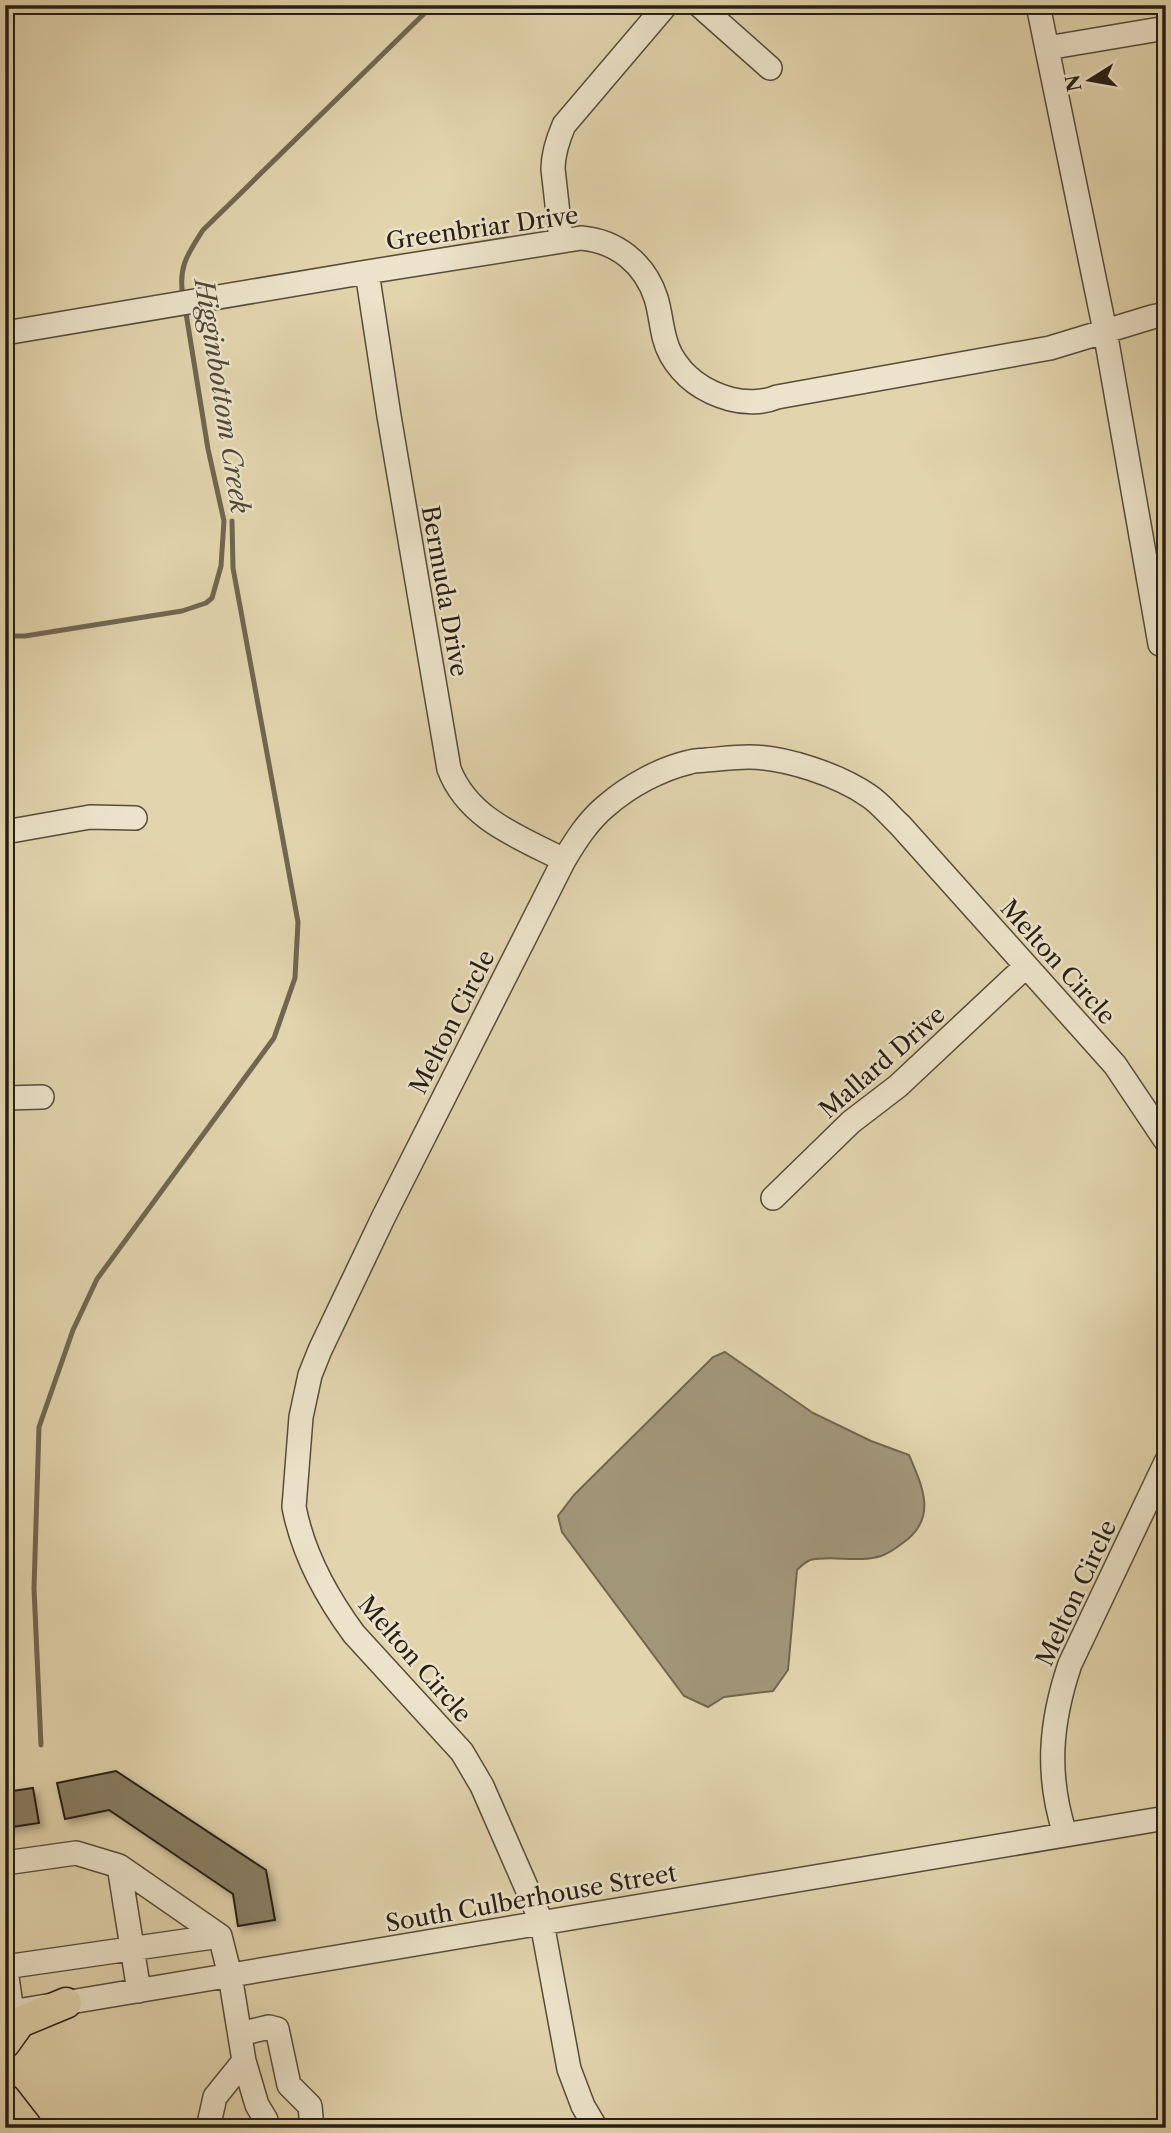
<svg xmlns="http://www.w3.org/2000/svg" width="1171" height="2133" font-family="'Libre Caslon Text',serif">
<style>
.water{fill:#a29679;stroke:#716651;stroke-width:2}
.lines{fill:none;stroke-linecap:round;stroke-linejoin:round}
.stream{stroke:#716651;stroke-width:5}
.building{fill:#887d64;stroke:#271e15;stroke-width:2;filter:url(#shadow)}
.minor-casing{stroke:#564c3b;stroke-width:26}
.major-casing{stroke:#271e15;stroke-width:33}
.minor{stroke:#ece3ca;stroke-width:23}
.major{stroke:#e2d4ad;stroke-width:30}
.labels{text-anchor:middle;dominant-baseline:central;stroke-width:5;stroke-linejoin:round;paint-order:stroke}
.street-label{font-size:24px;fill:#271e15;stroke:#ece3ca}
.water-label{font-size:26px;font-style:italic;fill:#524838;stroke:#ece3ca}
</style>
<defs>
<filter id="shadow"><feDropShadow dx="4.5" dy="4.5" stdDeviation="3.5" flood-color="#0004"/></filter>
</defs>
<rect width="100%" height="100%" fill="#e2d4ad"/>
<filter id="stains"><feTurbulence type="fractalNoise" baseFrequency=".00286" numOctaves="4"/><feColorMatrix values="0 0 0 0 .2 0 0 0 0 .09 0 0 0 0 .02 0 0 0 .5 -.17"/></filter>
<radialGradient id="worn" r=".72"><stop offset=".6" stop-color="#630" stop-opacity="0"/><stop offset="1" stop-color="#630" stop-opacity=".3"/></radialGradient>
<path class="water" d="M725,1352L813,1413L871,1441L909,1455C921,1484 937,1514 908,1539C900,1545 891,1553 881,1556C859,1563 831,1555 810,1560C806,1562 801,1566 797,1570L788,1670L773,1691L724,1697L708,1707L684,1696L562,1532L558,1516L574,1495L713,1357Z"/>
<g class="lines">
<path class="stream" d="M183,297C178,267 187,255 203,230L433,5
M5,636H25L182,611L206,603L212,598L221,566L224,521L208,449L185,307
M41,1745L34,1588L39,1427L73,1330L97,1279L274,1038L295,978L298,922L233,568L232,521"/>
</g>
<path class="building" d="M116,1771L266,1870L275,1920L238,1926L233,1894L109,1810L65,1819L57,1783Z
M33,1788L39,1823L5,1828V1792Z"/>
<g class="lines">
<g class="minor-casing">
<path id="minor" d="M699,5L770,68
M1038,5L1105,331L1160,644
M1047,48L1166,28
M561,240L553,169C553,153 558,139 564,125L666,5
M367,272L389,416L449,769C468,819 519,837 564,860
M5,333L367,272L581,238C617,241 645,264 656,298C662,317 661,337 671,355C684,378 705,392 730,399C745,403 763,403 777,397L1050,348L1152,317L1166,314
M5,832L90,817L135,818
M5,1098L42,1097
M773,1198L851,1122L898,1086L1026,966
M1065,1834C1046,1775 1050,1723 1070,1664L1166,1462
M5,1863L76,1853L119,1866L220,1936L230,1975L244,2061L215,2097L208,2128
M119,1866L139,1991
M5,1963L12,2012
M5,1967L220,1936
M5,2013L1166,1818
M240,2034L269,2027L277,2029L289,2085L310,2106L312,2128
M244,2061L257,2105L266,2120
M596,2128L583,2106L569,2069L542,1923L482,1786L462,1752L354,1634C326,1596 303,1554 294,1507L301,1417L310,1375L320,1350L384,1216L564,860C576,840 588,821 606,806C629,786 660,769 690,762C696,760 701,761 706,760C720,759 734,757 749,757C785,757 839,775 869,796C880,803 890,816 900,825L1115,1065L1166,1141"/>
</g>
<g class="major-casing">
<path id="major" d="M5,2043L20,2022L66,2003
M5,2099L26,2126"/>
</g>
<use href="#minor" class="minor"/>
<use href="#major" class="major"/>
</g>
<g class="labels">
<g class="street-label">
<text transform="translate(482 228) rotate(-8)">Greenbriar Drive</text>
<text transform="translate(445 591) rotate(80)">Bermuda Drive</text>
<text transform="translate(1058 962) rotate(48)">Melton Circle</text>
<text transform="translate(452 1022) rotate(-63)">Melton Circle</text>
<text transform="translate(882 1062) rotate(-41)">Mallard Drive</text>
<text transform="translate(1076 1593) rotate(-65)">Melton Circle</text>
<text transform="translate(415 1659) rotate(49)">Melton Circle</text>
<text transform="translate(531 1898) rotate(-10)">South Culberhouse Street</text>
</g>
<g class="water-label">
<text transform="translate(222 396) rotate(81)">Higginbottom Creek</text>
</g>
</g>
<rect width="1171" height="2133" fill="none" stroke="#e2d4ad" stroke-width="28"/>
<rect x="7" y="7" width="1157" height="2119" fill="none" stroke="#271e15" stroke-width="3.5"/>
<rect x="14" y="14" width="1143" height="2105" fill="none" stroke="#271e15" stroke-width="2"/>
<g transform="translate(1090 80) rotate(259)" stroke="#ece3ca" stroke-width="5" paint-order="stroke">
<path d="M0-5L12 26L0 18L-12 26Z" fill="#271e15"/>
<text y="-10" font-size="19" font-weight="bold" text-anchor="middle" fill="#271e15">N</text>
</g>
<rect width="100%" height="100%" filter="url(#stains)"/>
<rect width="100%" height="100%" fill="url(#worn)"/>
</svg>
